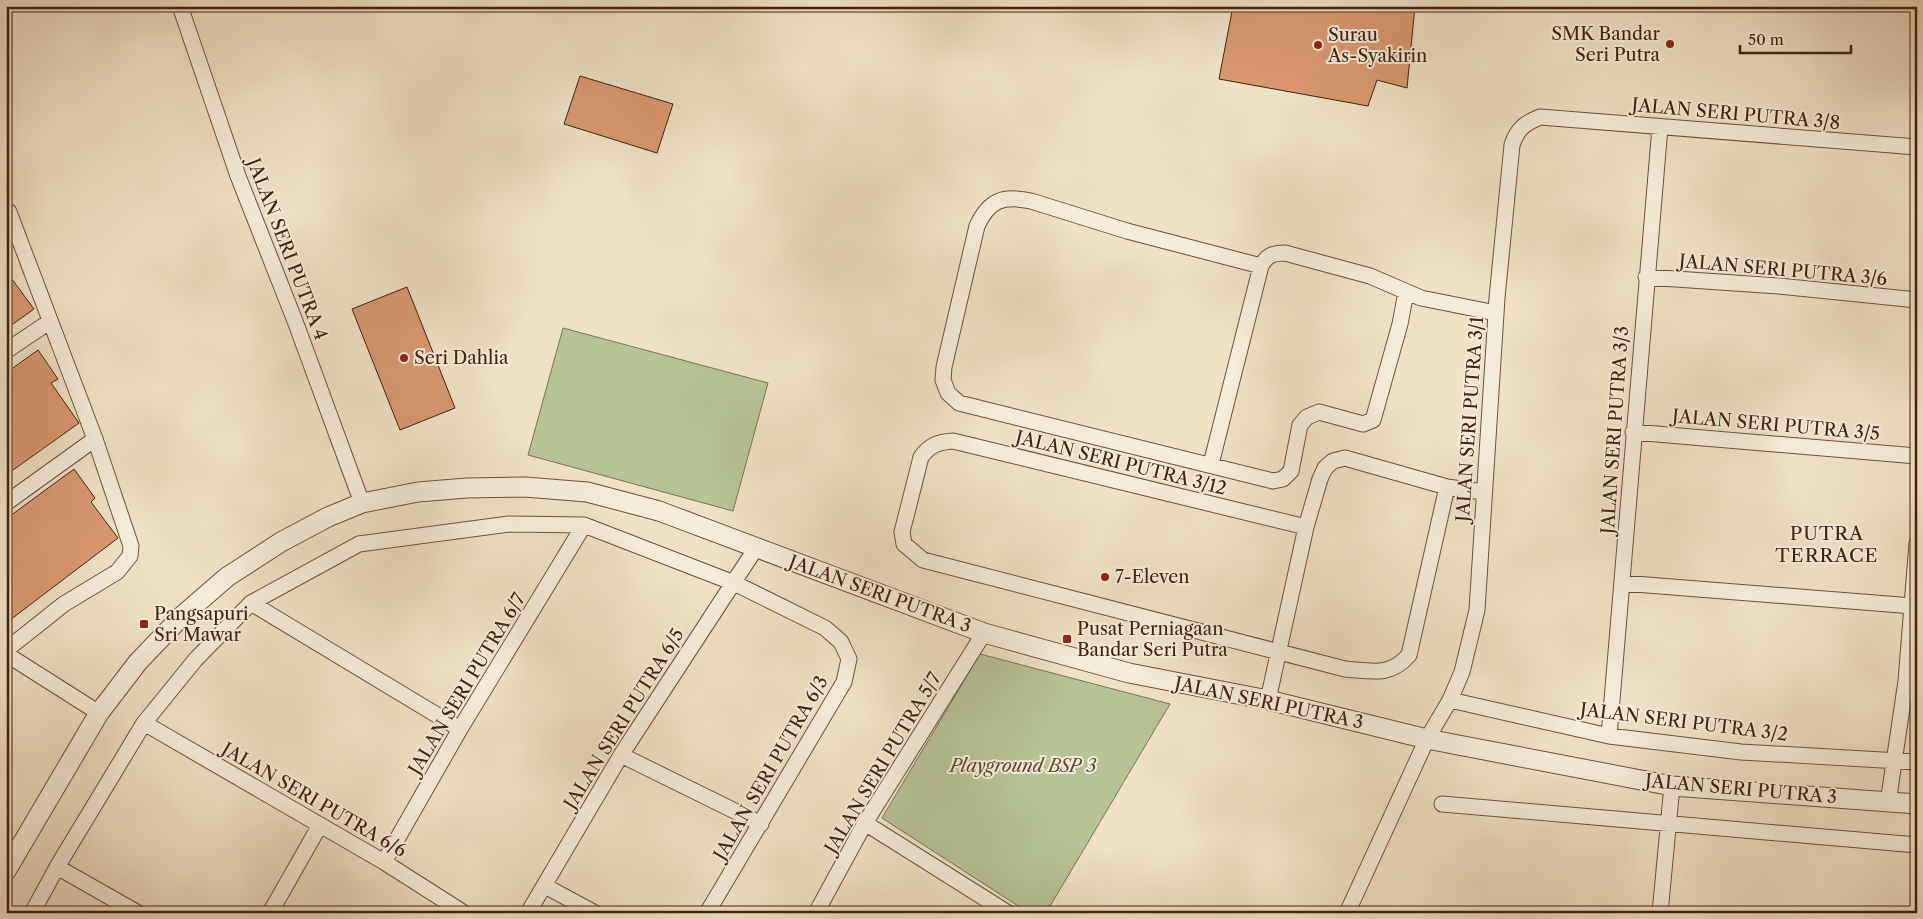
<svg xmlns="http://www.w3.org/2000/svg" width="1923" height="919" font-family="'Libre Caslon Text',serif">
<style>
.green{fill:#b6c397;stroke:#7c7253}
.building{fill:#d99870;stroke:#42210f}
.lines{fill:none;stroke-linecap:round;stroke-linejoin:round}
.minor-casing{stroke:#6d513d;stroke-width:17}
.tertiary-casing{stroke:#6d513d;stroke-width:21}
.minor{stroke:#f4ecda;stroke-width:15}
.tertiary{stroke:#f4ecda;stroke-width:19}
.poi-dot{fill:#8f2418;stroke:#f4ecda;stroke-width:2}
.labels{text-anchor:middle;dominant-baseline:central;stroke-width:4;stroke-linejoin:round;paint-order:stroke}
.poi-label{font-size:18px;fill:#42210f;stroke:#f4ecda;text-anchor:start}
.street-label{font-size:18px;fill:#42210f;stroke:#f4ecda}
.park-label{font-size:18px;font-style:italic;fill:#5f4a31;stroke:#f4ecda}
.neighbourhood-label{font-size:19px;letter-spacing:1px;fill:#42210f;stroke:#f4ecda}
</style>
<rect width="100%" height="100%" fill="#eee1c6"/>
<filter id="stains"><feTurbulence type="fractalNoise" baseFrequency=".004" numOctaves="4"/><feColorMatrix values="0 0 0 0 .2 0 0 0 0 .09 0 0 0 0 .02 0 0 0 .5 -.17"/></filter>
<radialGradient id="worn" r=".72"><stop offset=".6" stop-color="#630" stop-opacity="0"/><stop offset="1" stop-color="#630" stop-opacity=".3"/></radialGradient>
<path class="green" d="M563,328L768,383L733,511L528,455Z
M980,654L1170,704L1046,913H1029L882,818Z"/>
<path class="building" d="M1233,6L1294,11L1314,6H1415L1407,88L1377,80L1368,106L1219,79Z
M580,76L673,104L657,153L564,124Z
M6,271L34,309L6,329Z
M407,287L455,408L400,430L352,309Z
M38,350L58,379L51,383L79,423L6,475V373Z
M74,469L95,498L91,502L118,538L6,623V519Z"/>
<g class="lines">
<g class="minor-casing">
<path id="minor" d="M180,6L238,176L295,321L362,503
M6,212H9L95,439L131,546L130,556L117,572L64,604L6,650
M1261,266L1127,231L1031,201C1003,195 989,200 977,226L944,367L943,380L948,393L959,403L1273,481L1283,479L1291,471L1300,425L1307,417L1319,412L1363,424L1373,420L1400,324L1406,292
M1646,277L1779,286L1917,300
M6,351L49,322
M1633,432L1917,456
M1211,464L1261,266C1267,255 1273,253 1285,253L1370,276L1421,298L1496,313
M6,503L95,439
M1306,527L953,441C938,442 930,445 921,457L902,532L904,544L923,560L1345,669C1372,671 1390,677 1409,655L1447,487
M1622,583L1913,606
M251,603L460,729
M6,654L99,713
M1268,700L1306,527L1320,479L1325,468L1333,461L1345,458L1447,487L1483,492
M1450,700L1609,736L1741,752L1917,762
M144,723L384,862L464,913
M1609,736L1660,127
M621,755L761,824
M1888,803L1906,681L1917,543
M1442,804L1917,845
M865,823L1008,913
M384,862L460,729L584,525
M57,867L138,913
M545,886L595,913
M32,913L57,867L144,723L196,659L251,603L359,544L509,524L584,525L734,583L825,628L841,642L849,659L844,682L707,913
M270,913L320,825
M528,913L621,755L756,548
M816,913L865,823L984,633
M1347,913L1427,739L1450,700L1462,672L1477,610L1497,298L1512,145C1517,129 1525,123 1540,117L1917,147
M1660,913L1672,786"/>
</g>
<g class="tertiary-casing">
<path id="tertiary" d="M6,871L99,713L138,662L182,616L227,577L281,542L328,517L362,503L418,492L467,488L525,487L587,492L659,511L984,633L1129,673L1268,700L1427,739L1672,786L1917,804"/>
</g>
<use href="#minor" class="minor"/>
<use href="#tertiary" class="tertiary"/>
</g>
<g class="poi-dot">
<circle cx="1670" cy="44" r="5"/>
<circle cx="1318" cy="45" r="5"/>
<circle cx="404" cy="358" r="5"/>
<circle cx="1105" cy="577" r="5"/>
<rect x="139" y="619" width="10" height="10" rx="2.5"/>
<rect x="1062" y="634" width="10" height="10" rx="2.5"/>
</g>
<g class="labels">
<g class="poi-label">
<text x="1660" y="34" text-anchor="end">SMK Bandar<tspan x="1660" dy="21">Seri Putra</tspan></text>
<text x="1328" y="35">Surau<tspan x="1328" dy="21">As-Syakirin</tspan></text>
<text x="414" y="358">Seri Dahlia</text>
<text x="1115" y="577">7-Eleven</text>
<text x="154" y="614">Pangsapuri<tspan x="154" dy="21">Sri Mawar</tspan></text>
<text x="1077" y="629">Pusat Perniagaan<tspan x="1077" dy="21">Bandar Seri Putra</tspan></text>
</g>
<g class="street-label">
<text transform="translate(1736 114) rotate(5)">JALAN SERI PUTRA 3/8</text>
<text transform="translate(287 249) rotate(69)">JALAN SERI PUTRA 4</text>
<text transform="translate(1783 270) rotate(5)">JALAN SERI PUTRA 3/6</text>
<text transform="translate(1470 419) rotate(-86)">JALAN SERI PUTRA 3/1</text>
<text transform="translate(1776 425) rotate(5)">JALAN SERI PUTRA 3/5</text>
<text transform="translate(1615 430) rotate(-86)">JALAN SERI PUTRA 3/3</text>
<text transform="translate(1121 463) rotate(14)">JALAN SERI PUTRA 3/12</text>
<text transform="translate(880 594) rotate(20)">JALAN SERI PUTRA 3</text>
<text transform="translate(467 684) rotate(-59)">JALAN SERI PUTRA 6/7</text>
<text transform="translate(1269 703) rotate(12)">JALAN SERI PUTRA 3</text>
<text transform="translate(624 719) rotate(-58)">JALAN SERI PUTRA 6/5</text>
<text transform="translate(1684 722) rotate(7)">JALAN SERI PUTRA 3/2</text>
<text transform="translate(883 763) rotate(-59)">JALAN SERI PUTRA 5/7</text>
<text transform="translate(771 768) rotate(-60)">JALAN SERI PUTRA 6/3</text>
<text transform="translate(1741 789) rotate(5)">JALAN SERI PUTRA 3</text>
<text transform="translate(314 800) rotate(30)">JALAN SERI PUTRA 6/6</text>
</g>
<g class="park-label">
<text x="1023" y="766">Playground BSP 3</text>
</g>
<g class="neighbourhood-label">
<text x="1827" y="533">PUTRA<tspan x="1827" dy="22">TERRACE</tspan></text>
</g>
</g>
<rect width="1923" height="919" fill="none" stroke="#eee1c6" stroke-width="25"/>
<rect x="8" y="8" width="1908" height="904" fill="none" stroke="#42210f" stroke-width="2.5"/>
<rect x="12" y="12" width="1898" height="894" fill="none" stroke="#42210f"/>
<path d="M1740 45v8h111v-8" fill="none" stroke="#42210f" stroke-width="2.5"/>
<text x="1748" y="45" font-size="15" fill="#42210f" stroke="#f4ecda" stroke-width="4" paint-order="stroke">50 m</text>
<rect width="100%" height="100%" filter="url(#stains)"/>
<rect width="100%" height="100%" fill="url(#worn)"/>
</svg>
